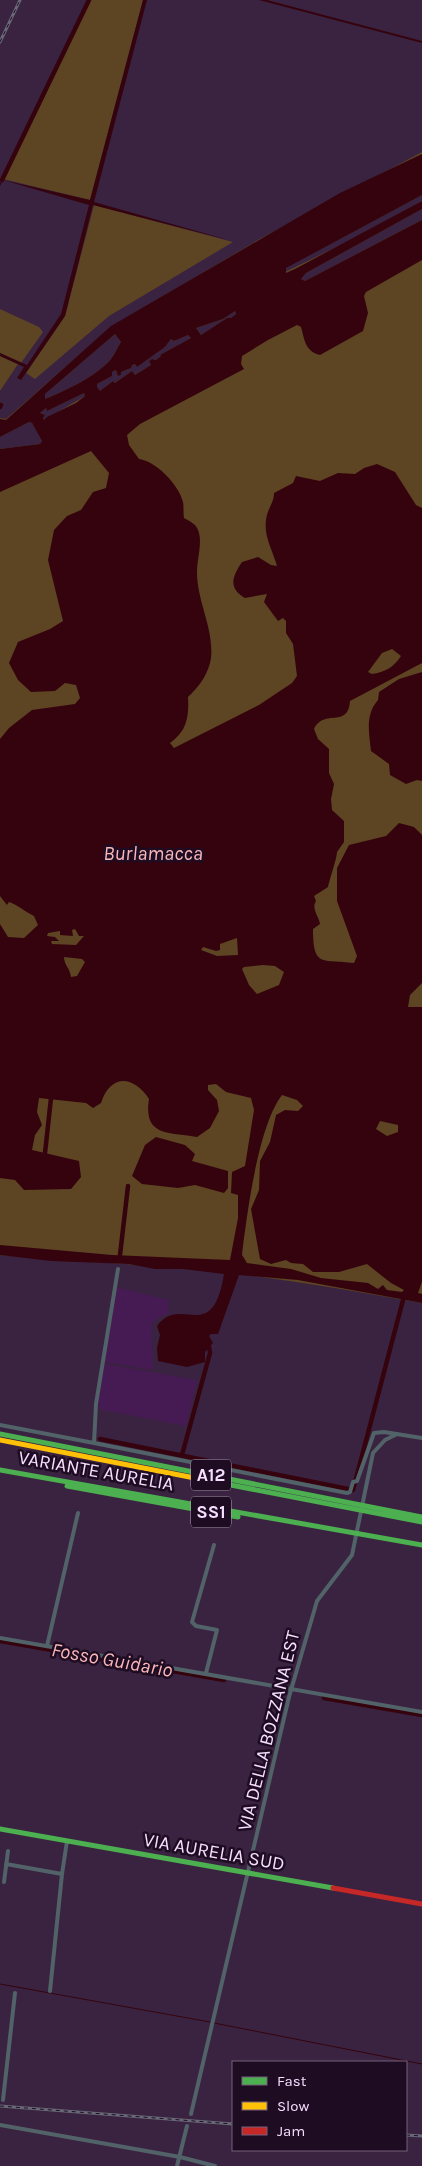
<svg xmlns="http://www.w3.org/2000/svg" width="422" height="2166" font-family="Karla,sans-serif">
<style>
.built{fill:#461b53}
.green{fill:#5d4423;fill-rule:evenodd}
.water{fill:#35030d;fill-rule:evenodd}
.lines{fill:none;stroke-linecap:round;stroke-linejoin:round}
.stream{stroke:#35030d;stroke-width:1}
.canal{stroke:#35030d;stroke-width:4.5}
.street{stroke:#516268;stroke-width:4}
.fast{stroke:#4caf50;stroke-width:5}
.slow{stroke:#ffc107;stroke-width:5}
.jam{stroke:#c62828;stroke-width:5}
.rail-casing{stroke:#696877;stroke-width:3}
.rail{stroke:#1e0c23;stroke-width:1;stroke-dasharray:4;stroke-linecap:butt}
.labels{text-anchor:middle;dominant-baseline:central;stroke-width:5;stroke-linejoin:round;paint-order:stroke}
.shield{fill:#1e0c23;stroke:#b69fbd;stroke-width:1}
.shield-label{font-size:18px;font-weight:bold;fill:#f7deff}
.street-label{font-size:19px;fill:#f7deff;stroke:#1e0c23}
.water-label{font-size:20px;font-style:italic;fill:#fbb7b8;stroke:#1e0c23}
</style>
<rect width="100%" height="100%" fill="#3a2340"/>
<path class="built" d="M116,1287L168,1300V1315L161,1316L151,1324L153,1370L104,1362Z
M104,1364L197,1380L186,1426L99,1409L98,1404Z"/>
<path class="green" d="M89,0H143L90,200L3,179Z
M422,152V195L296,262L286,268L285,272L363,234L422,201V209L306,273L301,279L305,281L422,220V1303C342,1289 262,1275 182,1268C121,1263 60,1261 0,1255V449L40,444L42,441L32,423L29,422L0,437V418L6,419L111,327L258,240ZM235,311L236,314L231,318H227L201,335L196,328L223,319ZM115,334L121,342C117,348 115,354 111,359C97,376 65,391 45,399V394ZM188,335L191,338L160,355L161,356L156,360L152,359L149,361L151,365L135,375L132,371L115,383L113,381L100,391L97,387V384L112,376V372L116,370L118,376L121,375V372L131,368L132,365L135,364L137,367L165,347L171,339L174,341ZM84,393L85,396L44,420L43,418L45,415L40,413L46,408L47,411Z
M94,205L233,242L109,316L35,379L26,373L65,316Z
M0,309L39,327L43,332L21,363L0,353Z
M0,356L18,364L0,391Z"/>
<path class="water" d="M143,0H147L94,202L232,241L93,205L65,316L21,380L17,378L24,367L0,356V353L27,365L61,314L89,205L3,180L0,186V183L3,180L90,200Z
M259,0H267L422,41V43Z
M422,154V195L286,268V273L295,269L422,201V209L306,273L301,279L305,281L422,220V260L366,292L364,296L368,313L363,331L320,355C305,351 305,341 301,327L297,325L268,340L242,356L241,364L244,369L140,424L127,435L129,445L139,459C156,461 179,485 183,502C184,507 183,513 184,518C191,522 197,524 199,533C202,544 197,560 197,572C197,602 214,628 211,658C209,673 199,687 188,697C189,717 187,731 170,743L174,748L259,705L292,683L297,676L293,644L286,633V621L283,618L278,621L264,602L267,594L245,598C228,588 232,577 242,562L258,557L271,565L277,566C272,548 262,534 267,515C269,507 274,502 274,493L293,483L296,476L320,481L338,473L355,474L364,468L377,464L395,472L416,505L422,508V663L350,701C348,729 324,708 314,729L318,739L329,749V773L334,784L331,799L332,810L344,821V842L337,852C337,858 330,878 328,887L314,896L316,901C311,909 319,916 320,924L313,929C313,968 322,959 354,963L357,956L337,901V868L349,845L386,836L399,823L414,827L422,835V983L410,995L408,1007H422V1282L418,1293L422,1294V1303L298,1280L239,1275L218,1334H211L209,1336L213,1343L205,1352V1362L187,1367L158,1361L157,1348L160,1335L157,1326C181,1293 212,1347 224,1274L183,1269H155L129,1264L51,1261L0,1255V1245L112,1255L230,1260L238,1218V1195L231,1193L232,1172L245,1166L254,1110L251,1098L226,1092L216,1084L208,1085V1090L217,1100L219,1111L210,1128L197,1137C169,1132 143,1137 149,1099C134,1076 111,1073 101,1103L93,1108L86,1103L39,1098L37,1112L42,1125L35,1135L32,1150L79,1161L81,1177L71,1189L24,1190L15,1180L0,1178V924L8,937L24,938L38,925L34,916C24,911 18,905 9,902L7,905L0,896V739L9,728L32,710L75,704L80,698L76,685L65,683L55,691L31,692L18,680L9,663L18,642L50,629L63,621L48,560L54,530L67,516L81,510L93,492L106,488L109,473L91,451L0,492V449L40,444L42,441L32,423L29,422L0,437V419L6,420L111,326L340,193ZM235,311L236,314L231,318H227L201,335L196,328L223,319ZM115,334L121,342C117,348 115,354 111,359C97,376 65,391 45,399V394ZM188,335L191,338L160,355L161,356L156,360L152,359L149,361L151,365L135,375L132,371L115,383L113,381L100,391L97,387V384L112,376V372L116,370L118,376L121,375V372L131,368L132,365L135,364L137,367L165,347L171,339L174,341ZM84,393L85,396L76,403L47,417L44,420L43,418L45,415L40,413L46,408L47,411ZM392,649L401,656C393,668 385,672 372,674L368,672L382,653ZM75,929L79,936H84L76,945L52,944L51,941H59L55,937L47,936L48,933L60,931V935L73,936L72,930ZM237,938L238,955L217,956L201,950L203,947L216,951L220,950V944ZM64,957L82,959L85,962L77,976L71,977C70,968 64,965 64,957ZM263,965L275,966L284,972L279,985L257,994L249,985L242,969L244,967ZM282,1095L297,1100L303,1106L298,1111L285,1110L276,1115L270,1142L260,1161L259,1190L251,1209L260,1259L271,1264L286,1260L291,1263L303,1264L313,1272H339L367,1264L391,1283L404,1290L402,1292L387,1290L383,1285L378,1289L368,1283L321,1278L291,1269L247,1263L242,1255C247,1214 258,1126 282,1095ZM380,1121L398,1125V1132L387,1136L376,1129Z
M422,672V781L417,780L406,784L390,775L389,764L371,751C369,732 365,715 378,700L379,692L399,679Z
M156,1137L185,1145L195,1154L192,1161L228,1171V1188L224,1193L195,1185L178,1188L142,1184L132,1176L145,1145Z"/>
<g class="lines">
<path class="stream" d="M0,1984L210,2022
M214,2023L422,2064"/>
<path class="canal" d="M2,180L89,0
M0,407L1,405
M45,1153L51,1098
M120,1255L128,1186
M100,1439L353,1490L403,1300
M182,1455L210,1353L209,1347
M0,1641L224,1680
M324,1698L422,1715"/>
<path class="street" d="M0,1425L94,1443L96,1404L118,1269
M94,1443L347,1493L350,1492L353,1482L357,1481L374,1433L384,1432L422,1438
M0,1638L422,1712
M47,1646L78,1513
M206,1673L217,1630L196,1626L192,1622L214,1545
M6,1864L62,1874L67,1841
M4,1882L8,1851
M50,1991L62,1874
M3,2100L15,1993
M191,2114L289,1697L317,1601L352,1555L373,1453L385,1440L397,1434
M0,2125L180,2157L215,2166
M177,2166L187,2126"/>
<path class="fast" d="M0,1434L422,1517
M0,1470L422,1545
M205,1480L422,1522
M67,1486L238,1517
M0,1829L333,1888"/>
<path class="slow" d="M0,1440L205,1480"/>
<path class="jam" d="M333,1888L422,1904"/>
<g class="rail-casing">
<path id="rail" d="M0,42L20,0
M0,2106L233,2124
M406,2135L422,2136"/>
</g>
<use href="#rail" class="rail"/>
</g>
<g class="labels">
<g class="shield">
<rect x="191" y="1459.5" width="40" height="31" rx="4"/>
<rect x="191" y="1496.5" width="40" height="31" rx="4"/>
</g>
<g class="shield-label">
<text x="211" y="1475">A12</text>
<text x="211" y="1512">SS1</text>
</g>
<g class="street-label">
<text transform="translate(96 1471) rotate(10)">VARIANTE AURELIA</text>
<text transform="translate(269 1731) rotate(-76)">VIA DELLA BOZZANA EST</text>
<text transform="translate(214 1852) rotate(10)">VIA AURELIA SUD</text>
</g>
<g class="water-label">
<text x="153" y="853">Burlamacca</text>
<text transform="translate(112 1660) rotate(10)">Fosso Guidario</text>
</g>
</g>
<rect x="232" y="2061" width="175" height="90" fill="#1e0c23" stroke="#75607b"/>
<rect x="242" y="2077" width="25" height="8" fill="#4caf50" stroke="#75607b"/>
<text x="277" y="2086" font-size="15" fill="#f7deff">Fast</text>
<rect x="242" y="2102" width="25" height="8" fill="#ffc107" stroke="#75607b"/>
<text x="277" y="2111" font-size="15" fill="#f7deff">Slow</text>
<rect x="242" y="2127" width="25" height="8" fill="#c62828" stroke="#75607b"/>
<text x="277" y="2136" font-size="15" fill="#f7deff">Jam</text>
</svg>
